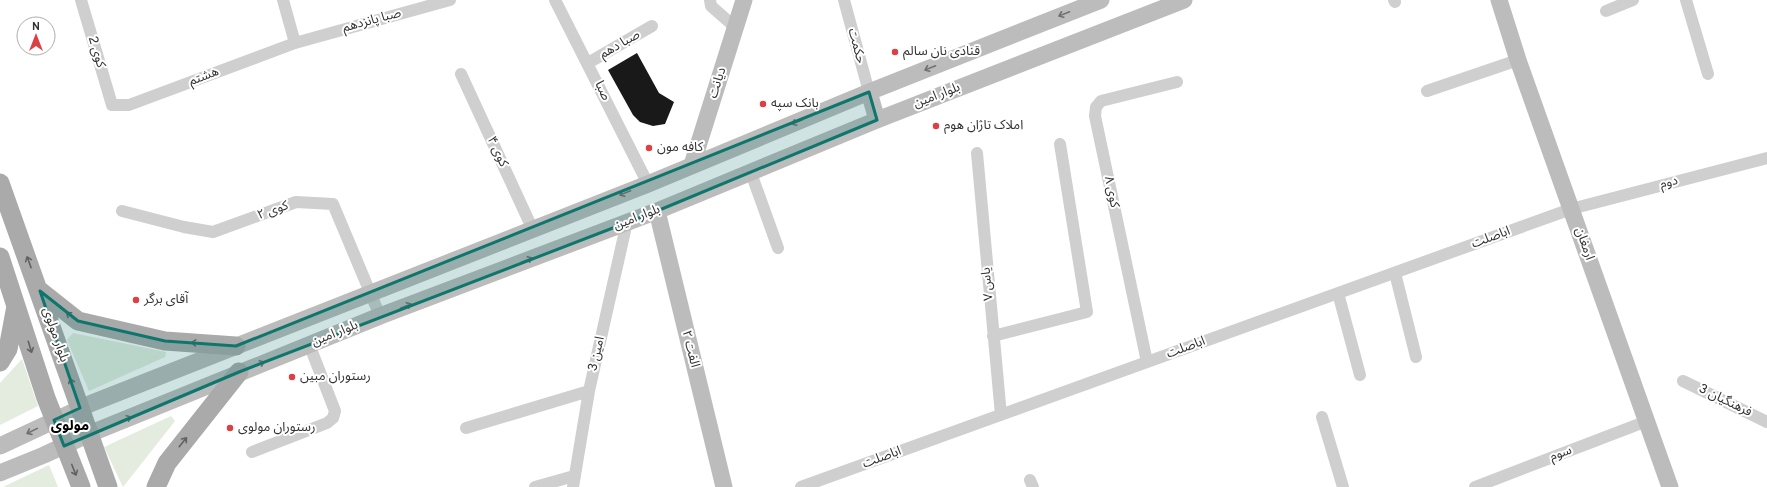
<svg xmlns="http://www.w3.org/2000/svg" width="1767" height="487" font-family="Overpass,'Noto Sans Arabic',sans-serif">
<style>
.green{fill:#e4ebdf}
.building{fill:#191919}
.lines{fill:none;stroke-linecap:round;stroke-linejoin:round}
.street{stroke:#cfcfcf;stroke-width:12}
.secondary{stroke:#bcbcbc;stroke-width:17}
.primary{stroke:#aaa;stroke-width:19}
.oneway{stroke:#707070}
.oneway2{stroke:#626262}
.marked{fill:#0f766e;fill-opacity:0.2;stroke:#0f766e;stroke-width:3;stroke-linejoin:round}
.poi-dot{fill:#dd4044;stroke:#fff;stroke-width:1.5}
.labels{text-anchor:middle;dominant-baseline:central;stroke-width:4;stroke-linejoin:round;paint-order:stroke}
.street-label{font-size:13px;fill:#323232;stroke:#fff}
.poi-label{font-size:13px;fill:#323232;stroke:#fff;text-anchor:start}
.neighbourhood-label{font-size:14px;font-weight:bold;fill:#000;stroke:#fff}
</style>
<rect width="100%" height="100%" fill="#fff"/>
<path class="green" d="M73,333L166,352L165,357L89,391L67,340Z
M22,359L38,406L0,425V383Z
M171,416L175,421L123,487L104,447Z
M49,465L58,487H3Z"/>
<path class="building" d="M637,53L659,93L674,102L665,124L653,126L640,122L633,115L608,70Z"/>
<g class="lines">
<path class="street" d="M81,0L112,105H129L295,43L450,0
M283,0L295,43
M555,0L648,184
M710,0L711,6L736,28
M844,0L869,92
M1394,0L1395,2
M1686,0L1708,74
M1606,11L1633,0
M588,63L652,26
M461,74L533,230
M1427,91L1518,60
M977,153L1001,415
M751,173L778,248
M122,211L184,227L213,232L296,202L333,204L380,316
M1395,273L1416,357
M1338,293L1360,375
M993,336L1087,312L1060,144
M1147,362L1095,116L1096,107L1101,101L1177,82
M1683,381L1767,422
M1322,417L1343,487
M466,428L589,391
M252,452L327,423L333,418L335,411L309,344
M1030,480L1033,487
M535,487L574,476
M573,487L589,391L627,222
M801,487L1571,209L1767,158
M1475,487L1647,421"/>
<path class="secondary" d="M1499,0L1518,60L1670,487
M869,92L877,120
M692,165L744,0
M657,211L724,487
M0,446L92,403L648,184L869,92L1101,0
M0,473L44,455L89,434L380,316L657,211L877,120L1184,0"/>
<path class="primary" d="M0,183L108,487
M0,257L46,398L81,487
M40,291L78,321L165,341L236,346
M0,362L8,349L16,306
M156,487L167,463L239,372"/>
</g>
<defs><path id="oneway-shaft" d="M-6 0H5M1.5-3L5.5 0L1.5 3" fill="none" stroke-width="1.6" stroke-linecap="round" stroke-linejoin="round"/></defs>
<g class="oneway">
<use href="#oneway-shaft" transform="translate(1064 14) rotate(158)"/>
<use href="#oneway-shaft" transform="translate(930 68) rotate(158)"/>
<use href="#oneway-shaft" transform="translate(797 122) rotate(158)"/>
<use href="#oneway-shaft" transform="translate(625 193) rotate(158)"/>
<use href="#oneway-shaft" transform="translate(527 260) rotate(-21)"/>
<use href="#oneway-shaft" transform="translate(406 306) rotate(-21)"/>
<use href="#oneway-shaft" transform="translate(259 364) rotate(-22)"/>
<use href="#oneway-shaft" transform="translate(126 419) rotate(-22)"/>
<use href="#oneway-shaft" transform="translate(32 431) rotate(154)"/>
</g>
<g class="oneway2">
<use href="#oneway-shaft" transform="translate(29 262) rotate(-110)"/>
<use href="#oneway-shaft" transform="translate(71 316) rotate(-142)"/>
<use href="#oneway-shaft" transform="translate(197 343) rotate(-176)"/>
<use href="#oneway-shaft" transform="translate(30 347) rotate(73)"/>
<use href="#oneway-shaft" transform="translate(72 384) rotate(-109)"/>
<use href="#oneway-shaft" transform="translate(183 442) rotate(-51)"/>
<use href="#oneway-shaft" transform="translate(74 470) rotate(68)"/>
</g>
<path class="marked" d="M869,92L877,120L657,211L239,372L64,446L54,420L80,408L40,291L78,321L165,341L236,346Z"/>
<g class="poi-dot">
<circle cx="895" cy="52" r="4"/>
<circle cx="763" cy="104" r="4"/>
<circle cx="936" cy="126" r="4"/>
<circle cx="649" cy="148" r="4"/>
<circle cx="136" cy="300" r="4"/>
<circle cx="292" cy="377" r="4"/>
<circle cx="230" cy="428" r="4"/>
</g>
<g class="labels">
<g class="street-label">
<text transform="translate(372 21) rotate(-15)">صبا پانزدهم</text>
<text transform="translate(620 45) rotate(-30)">صبا دهم</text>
<text transform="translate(856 46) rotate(75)">حکمت</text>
<text transform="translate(96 52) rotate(73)">کوی 2</text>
<text transform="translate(204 77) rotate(-21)">هشتم</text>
<text transform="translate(718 83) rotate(-72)">دیانت</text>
<text transform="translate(602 91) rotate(64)">صبا</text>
<text transform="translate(937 96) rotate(-21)">بلوار امین</text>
<text transform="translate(497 152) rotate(65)">کوی ۴</text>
<text transform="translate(1669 183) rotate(-15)">دوم</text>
<text transform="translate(1111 192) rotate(78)">کوی ۸</text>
<text transform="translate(273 211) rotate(-20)">کوی ۲</text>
<text transform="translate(637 218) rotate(-21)">بلوار امین</text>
<text transform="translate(1491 238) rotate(-20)">اباصلت</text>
<text transform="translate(1584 244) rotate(70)">ارمغان</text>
<text transform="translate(988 284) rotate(-95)">یاس ۷</text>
<text transform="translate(335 334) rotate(-22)">بلوار امین</text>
<text transform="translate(55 335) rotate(71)">بلوار مولوی</text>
<text transform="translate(1186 348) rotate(-20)">اباصلت</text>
<text transform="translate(690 349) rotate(76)">الفت ۲</text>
<text transform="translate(597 354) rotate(-77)">امین 3</text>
<text transform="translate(1725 401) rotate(26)">فرهنگیان 3</text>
<text transform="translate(1561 454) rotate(-21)">سوم</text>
<text transform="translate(882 458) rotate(-20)">اباصلت</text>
</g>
<g class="poi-label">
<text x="903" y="52">قنادی نان سالم</text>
<text x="771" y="104">بانک سپه</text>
<text x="944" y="126">املاک تاژان هوم</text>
<text x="657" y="148">کافه مون</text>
<text x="144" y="300">آقاى برگر</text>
<text x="300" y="377">رستوران مبین</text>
<text x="238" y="428">رستوران مولوی</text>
</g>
<g class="neighbourhood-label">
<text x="70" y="426">مولوی</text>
</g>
</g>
<g transform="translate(36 36)"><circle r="19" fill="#ffffff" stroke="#adadad"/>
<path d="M0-3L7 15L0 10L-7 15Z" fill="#dd4044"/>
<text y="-6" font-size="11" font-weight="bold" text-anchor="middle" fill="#323232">N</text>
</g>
</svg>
